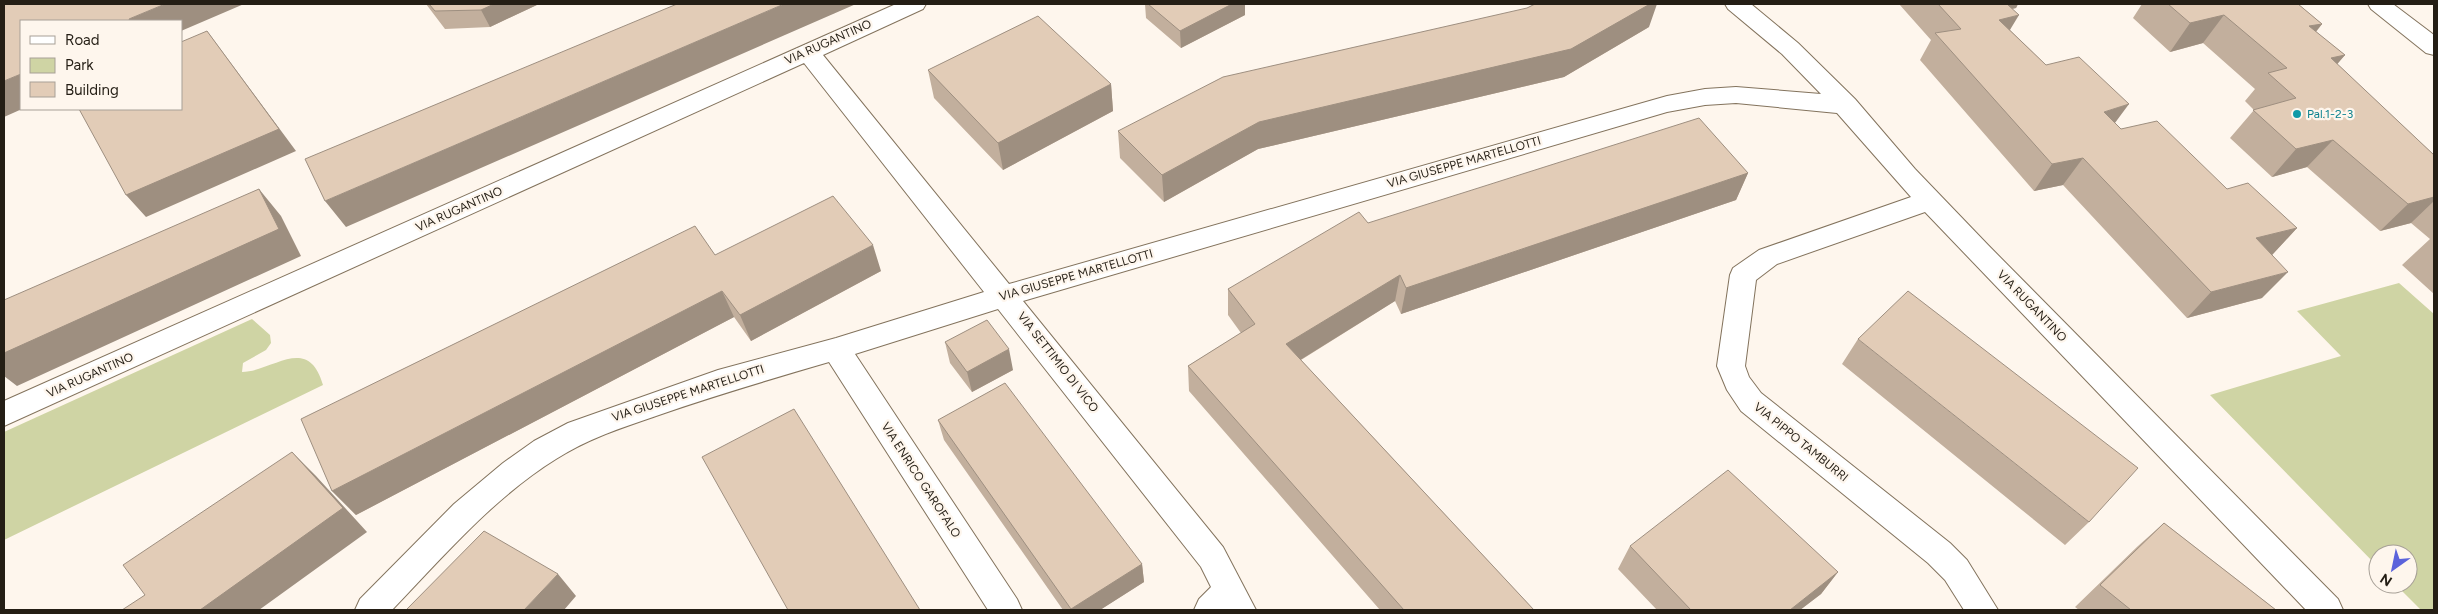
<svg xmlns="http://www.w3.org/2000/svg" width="2438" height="614" font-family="Figtree,sans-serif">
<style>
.green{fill:#cfd4a4}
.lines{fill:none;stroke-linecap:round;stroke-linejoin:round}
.minor-casing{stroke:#83735d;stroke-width:2}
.minor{fill:#fff;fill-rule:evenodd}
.wall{fill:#c2af9d}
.shaded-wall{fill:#9e8f80}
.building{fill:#e2ccb7;stroke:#9e8f80}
.culture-dot{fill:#0f9aa8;stroke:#fef6ed;stroke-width:2}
.labels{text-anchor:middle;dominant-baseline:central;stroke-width:4.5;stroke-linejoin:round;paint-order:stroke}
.street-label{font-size:12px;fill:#241e15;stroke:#fef6ed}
.culture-label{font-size:12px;fill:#0d838f;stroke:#fef6ed;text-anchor:start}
</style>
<rect width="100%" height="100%" fill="#fef6ed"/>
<path class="green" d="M2399,283L2434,314V610H2421L2395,584H2408V554H2378V567L2210,395L2341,356L2297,311Z
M252,319L270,335L271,343L266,350L243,363L242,372C274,371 308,334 323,385L4,540V432Z"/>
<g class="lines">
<g class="minor-casing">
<path id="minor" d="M896,4H926L923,9L823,55L1009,284L1667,96L1705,89L1736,87L1821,94L1782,54L1728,9L1725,4H1751L1798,43L1855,99L1915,169L1988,245L2338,599L2343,610H2306L1925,212L1777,264L1756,280L1745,366L1749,377L1761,393L1950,543L1967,560L1998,610H1964L1945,580L1928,563L1741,411L1727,390L1717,366L1730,275L1733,268L1759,250L1911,197L1837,113L1736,103L1705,105L1667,112L1023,301L1223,547L1256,610H1194L1199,599L1211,587L1201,567L998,309L855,354L1017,599L1022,610H988L829,362C771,379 713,396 656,416C621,428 587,439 556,459C493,498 443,557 392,610H355L360,599L454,504L503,463L534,441L568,423L718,370L836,338L984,292L804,63L4,426V401Z
M2368,4H2393L2434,35V55L2426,53L2371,9Z"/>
</g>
<use href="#minor" class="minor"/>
</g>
<path class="wall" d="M426,4H539L490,27L445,29Z
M1145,4H1245V15L1181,48L1146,18Z
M1899,4H2018L2016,8L2012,9L2010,30L2046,65L2121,129L2297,228L2272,255L2262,298L2187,318L2063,185L2034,191L1920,60L1931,40Z
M2142,4H2298L2322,24L2316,32L2345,55L2337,64L2434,155V294L2402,265L2430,239L2411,223L2380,231L2307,167L2272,177L2230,138L2254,110L2245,101L2255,89L2203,43L2170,52L2133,18Z
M1649,27L1564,77L1258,149L1164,202L1120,158L1118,131Z
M928,70L1111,84L1113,111L1003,170L934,98Z
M1748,173L1736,200L1401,314L1395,301L1301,360L1534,610H1380L1189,391L1188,366L1241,333L1228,315V289L1368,223Z
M715,255L881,271L751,341L734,317L356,515L332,491Z
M1858,339L2089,522L2065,545L1842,364Z
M945,342L1013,370L972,392L950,363Z
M938,420L1142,564L1144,582L1100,610H1063L944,440Z
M2164,523L2276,610H2079L2075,607L2138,546Z
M1630,546L1838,572L1821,594L1800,610H1657L1618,569Z"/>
<path class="shaded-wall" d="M165,4H244L181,31V21H130L129,19Z
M494,4H539L490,27L481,10Z
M784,4H856L346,227L325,201Z
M1232,4H1245V15L1181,48L1180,31Z
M1650,4H1657L1649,27L1564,77L1258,149L1164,202L1162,175L1259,122Z
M1983,4H2018L2016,8L1976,16Z
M2019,15L2002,43L1999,20Z
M2224,15L2203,43L2170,52L2190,23Z
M2322,24L2299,52L2309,26Z
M207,31L296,151L146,217L126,195Z
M2345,55L2321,83L2331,58Z
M21,74V109H22L4,117V81Z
M1111,84L1113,111L1003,170L998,143Z
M2129,104L2109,131L2104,112Z
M2333,140L2307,167L2272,177L2296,149Z
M2083,158L2063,185L2034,191L2052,164Z
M1748,173L1736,200L1401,314L1406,288Z
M259,189L281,216L301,256L17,386L4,376V353Z
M2434,197V201L2411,223L2380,231L2408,204Z
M2297,228L2272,255L2256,238Z
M873,245L881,271L751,341L740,315Z
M2288,272L2262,298L2187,318L2211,292Z
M1400,275L1395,301L1284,370L1286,344Z
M722,291L734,317L356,515L332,491Z
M1009,349L1013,370L972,392L967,372Z
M292,452L316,476L367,532L259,610H200Z
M1142,564L1144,582L1100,610H1072L1071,609Z
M1838,572L1821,594L1800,610H1790Z
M558,574L576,596L564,610H524Z"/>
<path class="building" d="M4,4H165L129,19L130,21H21V74L4,81Z
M429,4H494L481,10L435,11Z
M677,4H784L325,201L305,159Z
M1148,4H1232L1180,31Z
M1535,4H1650L1571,49L1259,122L1162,175L1118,131L1223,77L1527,8Z
M1938,4H2007L2019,15L1999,20L2046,65L2079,57L2129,104L2104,112L2121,129L2157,121L2227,189L2248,183L2297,228L2256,238L2288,272L2211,292L2083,158L2052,164L1935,33L1961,29Z
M2168,4H2298L2322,24L2309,26L2345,55L2331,58L2434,155V197L2408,204L2333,140L2296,149L2253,110L2296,98L2268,73L2287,68L2224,15L2190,23Z
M1038,16L1111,84L998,143L928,70Z
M207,31L279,129L126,195L79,109H181V42Z
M1699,118L1748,173L1406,288L1400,275L1286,344L1534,610H1404L1188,366L1255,324L1228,289L1359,212L1368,223Z
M259,189L279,229L4,353V300Z
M833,196L873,245L740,315L722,291L332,491L301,419L695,226L715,255Z
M1908,291L2138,468L2089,522L1858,339Z
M987,320L1009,349L967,372L945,342Z
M1005,383L1142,564L1071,609L938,420Z
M794,409L920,610H788L702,457Z
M292,452L343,508L200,610H122L145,595L123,565Z
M1728,470L1838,572L1790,610H1691L1630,546Z
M2164,523L2276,610H2131L2100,585Z
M484,531L558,574L524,610H406Z"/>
<circle class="culture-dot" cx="2297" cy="114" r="5"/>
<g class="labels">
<g class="street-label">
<text transform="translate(828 42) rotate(-24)">VIA RUGANTINO</text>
<text transform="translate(1464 162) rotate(-16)">VIA GIUSEPPE MARTELLOTTI</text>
<text transform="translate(459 209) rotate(-24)">VIA RUGANTINO</text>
<text transform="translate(1076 275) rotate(-16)">VIA GIUSEPPE MARTELLOTTI</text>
<text transform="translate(2032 306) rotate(46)">VIA RUGANTINO</text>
<text transform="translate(1058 362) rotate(52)">VIA SETTIMIO DI VICO</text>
<text transform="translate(90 375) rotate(-24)">VIA RUGANTINO</text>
<text transform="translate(688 393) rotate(-18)">VIA GIUSEPPE MARTELLOTTI</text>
<text transform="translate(1801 442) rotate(39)">VIA PIPPO TAMBURRI</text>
<text transform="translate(921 480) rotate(57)">VIA ENRICO GAROFALO</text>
</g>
<g class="culture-label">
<text x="2307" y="114">Pal.1-2-3</text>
</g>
</g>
<rect width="2438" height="614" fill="none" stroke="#241e15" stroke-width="10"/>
<rect x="20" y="20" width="162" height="90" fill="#fef6ed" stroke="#a7a097"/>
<rect x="30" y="36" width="25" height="8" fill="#ffffff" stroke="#a7a097"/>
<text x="65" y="45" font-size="15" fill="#241e15">Road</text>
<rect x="30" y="58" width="25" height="15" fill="#cfd4a4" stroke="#a7a097"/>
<text x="65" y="70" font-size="15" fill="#241e15">Park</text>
<rect x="30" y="82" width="25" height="15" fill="#e2ccb7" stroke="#a7a097"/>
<text x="65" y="95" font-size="15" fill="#241e15">Building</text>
<g transform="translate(2393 569) rotate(213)"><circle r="24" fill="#fef6ed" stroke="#a7a097"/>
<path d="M0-4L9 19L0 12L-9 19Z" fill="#5b63db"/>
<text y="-8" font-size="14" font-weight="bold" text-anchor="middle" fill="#241e15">N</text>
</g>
</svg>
